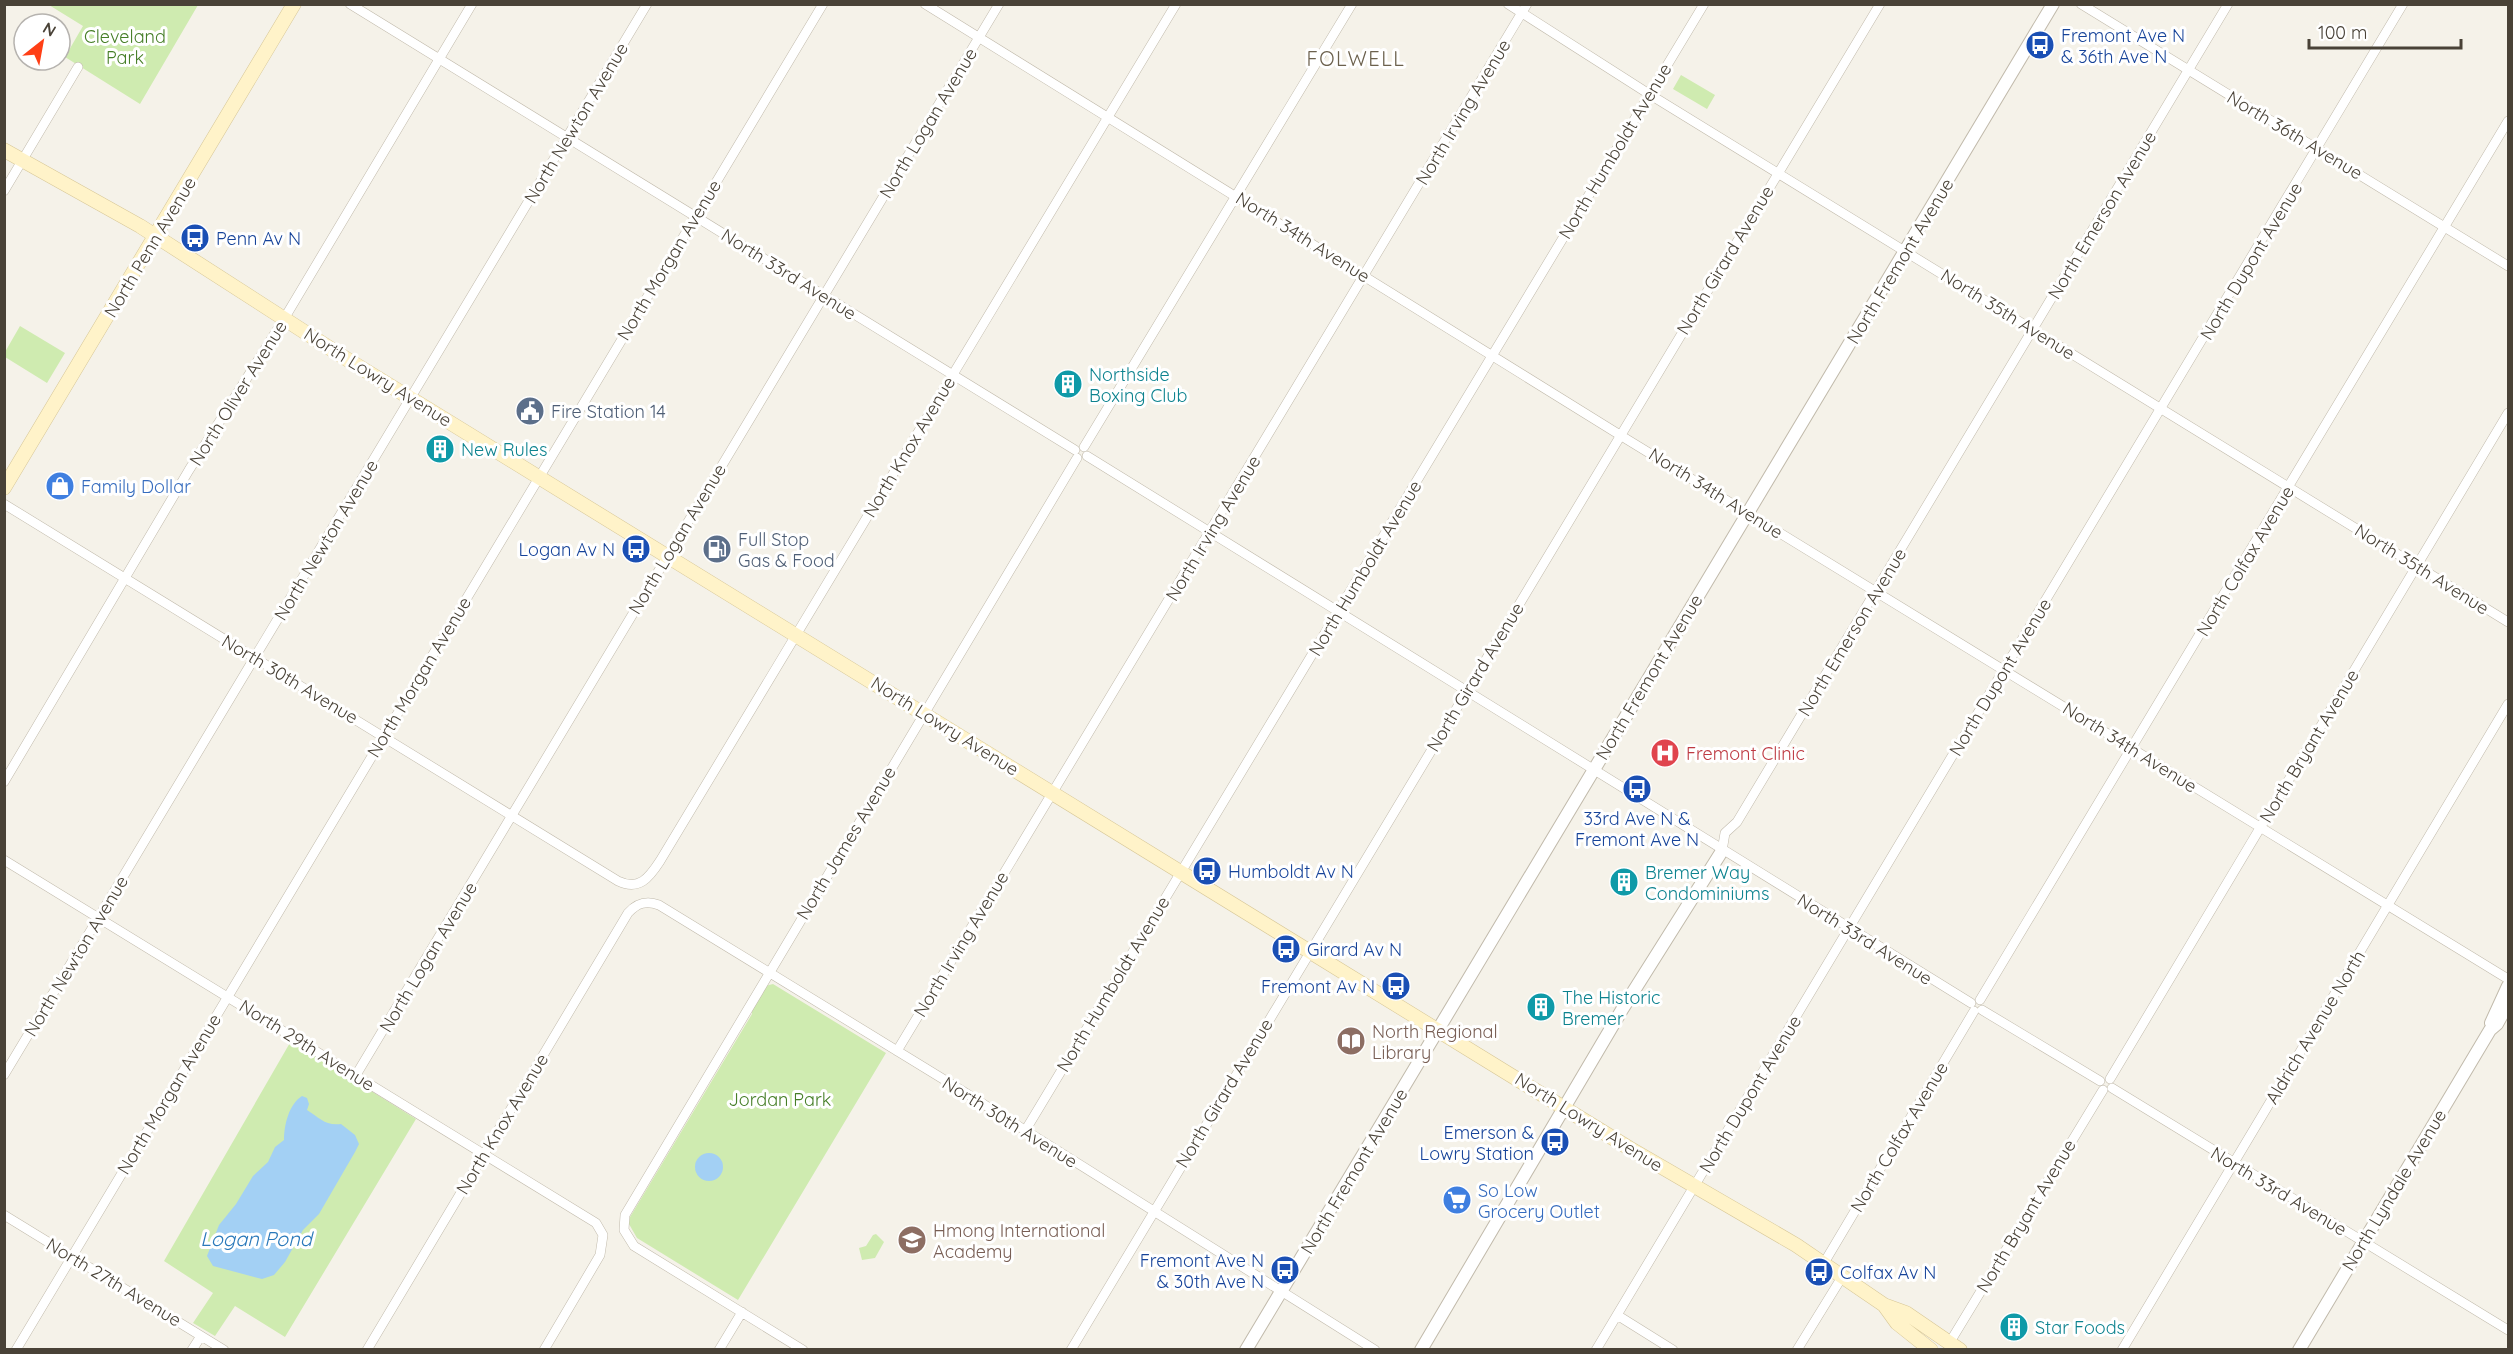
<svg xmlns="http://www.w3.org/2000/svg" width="2513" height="1354" font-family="Quicksand,sans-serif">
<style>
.green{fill:#cfebb0}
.water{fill:#a3d0f4}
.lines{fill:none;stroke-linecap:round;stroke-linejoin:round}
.minor-casing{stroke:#c1baab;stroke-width:10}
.tertiary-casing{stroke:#c1baab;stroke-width:14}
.secondary-casing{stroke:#d7c797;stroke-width:15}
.minor{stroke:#fff;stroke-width:9}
.tertiary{stroke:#fff;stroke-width:12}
.secondary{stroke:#fff3c9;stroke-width:14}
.labels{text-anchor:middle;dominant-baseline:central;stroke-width:6;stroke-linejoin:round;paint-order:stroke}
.transit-label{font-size:18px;fill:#164399;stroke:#fff;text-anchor:start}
.park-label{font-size:18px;fill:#457e26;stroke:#fff}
.street-label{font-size:18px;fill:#494237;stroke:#fff}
.culture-label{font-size:18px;fill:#0d838f;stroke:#fff;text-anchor:start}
.service-label{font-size:18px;fill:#4e5e75;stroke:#fff;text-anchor:start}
.shop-label{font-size:18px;fill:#366cbe;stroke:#fff;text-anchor:start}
.health-label{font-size:18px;fill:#be3a42;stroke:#fff;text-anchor:start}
.education-label{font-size:18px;fill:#785e54;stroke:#fff;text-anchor:start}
.neighbourhood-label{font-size:20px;letter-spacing:1.5px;fill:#6c614d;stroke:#fff}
.water-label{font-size:20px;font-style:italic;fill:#2a79ba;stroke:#fff}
</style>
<rect width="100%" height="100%" fill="#f5f2e9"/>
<path class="green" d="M49,5H198L140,104L65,57L83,26Z
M1681,75L1715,95L1707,109L1673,89Z
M20,326L65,353L47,383L5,357V352Z
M773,984L886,1053L738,1300L637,1238L629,1224L630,1217L752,1014V1009L765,986Z
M291,1041L416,1119L285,1337L235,1306L215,1336L193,1323L213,1293L164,1261Z
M876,1234L884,1242L875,1258L862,1260L859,1248L866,1246L873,1235Z"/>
<path class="water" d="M302,1096L307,1098L309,1104L307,1110C320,1118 325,1126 341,1124L355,1135L359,1144L355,1152L319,1214L303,1230L285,1262L274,1275L262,1279L213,1266L207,1256L219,1225L236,1204L253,1176L268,1162L275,1147L284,1140C284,1125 289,1104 302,1096Z
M695 1167a14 14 0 1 1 28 0a14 14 0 1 1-28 0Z"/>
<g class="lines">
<g class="minor-casing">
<path id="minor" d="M350,4L1075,450
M925,4L1628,440L2508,979
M1508,4L1649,94L2508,622
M2081,4L2508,266
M4,191L78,67
M1084,447L1352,4
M1087,456L1971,1003
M4,504L618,881C639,891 649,878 660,861L1176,4
M4,782L189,470L284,319L472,4
M1722,851L1725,833L1737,822L2228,4
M4,860L596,1223L603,1235L600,1255L544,1350
M1980,1000L2508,121
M1982,1010L2100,1081
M897,1051L1527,4
M4,1075L647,4
M356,1075L999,4
M2110,1079L2508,413
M2112,1088L2508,1330
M1025,1131L1704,4
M4,1215L224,1350
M1824,1263L1974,1011
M1617,1315L1673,1350
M1950,1342L2103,1090
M16,1350L823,4
M192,1350L201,1336
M367,1350L628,913C637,903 646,900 659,905L961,1090L1375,1350
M719,1350L742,1312
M803,1350L634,1246L624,1230L625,1215L1077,458
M1071,1350L1880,4
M1596,1350L2403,4
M1797,1350L1842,1277
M2122,1350L2508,704"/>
</g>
<g class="tertiary-casing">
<path id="tertiary" d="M2491,1023L2508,986
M1246,1350L2053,4
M1421,1350L1623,1008L1722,851
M2299,1350L2490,1030L2497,1024L2508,1004"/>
</g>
<g class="secondary-casing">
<path id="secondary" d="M4,150L140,226L345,358L1629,1148L1796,1245L1884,1305L1906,1313L1960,1350
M4,488L294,4
M1884,1305L1897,1323L1931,1350"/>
</g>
<use href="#minor" class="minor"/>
<use href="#tertiary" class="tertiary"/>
<use href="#secondary" class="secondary"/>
</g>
<defs>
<g id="bus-disc" transform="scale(1.5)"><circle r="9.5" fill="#1a4fb4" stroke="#fff"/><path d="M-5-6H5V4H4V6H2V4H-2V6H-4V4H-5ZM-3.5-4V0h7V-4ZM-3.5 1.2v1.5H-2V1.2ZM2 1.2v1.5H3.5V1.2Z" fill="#fff"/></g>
<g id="building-disc" transform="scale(1.5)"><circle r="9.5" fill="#0f9aa8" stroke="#fff"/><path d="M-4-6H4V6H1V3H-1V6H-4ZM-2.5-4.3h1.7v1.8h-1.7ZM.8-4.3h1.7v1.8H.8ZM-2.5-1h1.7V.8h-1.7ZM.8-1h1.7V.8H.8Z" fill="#fff"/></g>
<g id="civic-disc" transform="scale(1.5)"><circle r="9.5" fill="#5c6f8a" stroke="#fff"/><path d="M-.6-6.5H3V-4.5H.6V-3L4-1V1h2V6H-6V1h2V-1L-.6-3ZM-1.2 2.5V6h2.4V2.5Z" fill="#fff"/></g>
<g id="shop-disc" transform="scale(1.5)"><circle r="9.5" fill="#3f7fe0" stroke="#fff"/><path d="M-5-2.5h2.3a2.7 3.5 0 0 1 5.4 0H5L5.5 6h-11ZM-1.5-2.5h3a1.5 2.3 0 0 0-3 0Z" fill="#fff"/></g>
<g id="fuel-disc" transform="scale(1.5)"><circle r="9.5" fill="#5c6f8a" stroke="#fff"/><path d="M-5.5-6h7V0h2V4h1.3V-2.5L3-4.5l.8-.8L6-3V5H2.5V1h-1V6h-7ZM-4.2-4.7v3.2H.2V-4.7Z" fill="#fff"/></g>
<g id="hospital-disc" transform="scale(1.5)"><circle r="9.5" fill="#e0444e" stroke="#fff"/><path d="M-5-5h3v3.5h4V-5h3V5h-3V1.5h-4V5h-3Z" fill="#fff"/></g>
<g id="library-disc" transform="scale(1.5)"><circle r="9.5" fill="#8d6e63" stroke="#fff"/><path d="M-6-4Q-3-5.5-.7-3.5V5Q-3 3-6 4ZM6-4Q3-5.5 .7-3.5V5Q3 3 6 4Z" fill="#fff"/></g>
<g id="supermarket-disc" transform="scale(1.5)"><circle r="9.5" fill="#3f7fe0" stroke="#fff"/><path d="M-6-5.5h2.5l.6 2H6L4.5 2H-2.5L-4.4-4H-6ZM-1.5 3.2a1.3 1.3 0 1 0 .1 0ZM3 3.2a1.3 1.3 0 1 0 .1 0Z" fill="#fff"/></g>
<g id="school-disc" transform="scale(1.5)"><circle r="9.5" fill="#8d6e63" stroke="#fff"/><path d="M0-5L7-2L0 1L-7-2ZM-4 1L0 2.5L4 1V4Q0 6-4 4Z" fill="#fff"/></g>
</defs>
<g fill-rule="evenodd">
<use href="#bus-disc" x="2040" y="45"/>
<use href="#bus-disc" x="195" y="238"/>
<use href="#building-disc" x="1068" y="384"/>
<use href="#civic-disc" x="530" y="411"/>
<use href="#building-disc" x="440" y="449"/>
<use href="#shop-disc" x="60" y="486"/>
<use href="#bus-disc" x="636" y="549"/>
<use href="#fuel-disc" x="717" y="549"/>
<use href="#hospital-disc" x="1665" y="753"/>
<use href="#bus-disc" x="1637" y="789"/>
<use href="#bus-disc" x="1207" y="871"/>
<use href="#building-disc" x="1624" y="882"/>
<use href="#bus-disc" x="1286" y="949"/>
<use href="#bus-disc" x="1396" y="986"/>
<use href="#building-disc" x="1541" y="1007"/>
<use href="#library-disc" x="1351" y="1041"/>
<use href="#bus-disc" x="1555" y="1142"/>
<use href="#supermarket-disc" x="1457" y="1200"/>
<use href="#school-disc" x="912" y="1240"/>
<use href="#bus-disc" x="1285" y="1270"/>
<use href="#bus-disc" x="1819" y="1272"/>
<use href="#building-disc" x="2014" y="1327"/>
</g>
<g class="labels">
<g class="transit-label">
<text x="2061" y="35">Fremont Ave N<tspan x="2061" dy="21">&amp; 36th Ave N</tspan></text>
<text x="216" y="238">Penn Av N</text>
<text x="615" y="549" text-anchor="end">Logan Av N</text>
<text x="1637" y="818" text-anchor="middle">33rd Ave N &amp;<tspan x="1637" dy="21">Fremont Ave N</tspan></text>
<text x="1228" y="871">Humboldt Av N</text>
<text x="1307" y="949">Girard Av N</text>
<text x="1375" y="986" text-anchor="end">Fremont Av N</text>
<text x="1534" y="1132" text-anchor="end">Emerson &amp;<tspan x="1534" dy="21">Lowry Station</tspan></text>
<text x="1264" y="1260" text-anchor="end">Fremont Ave N<tspan x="1264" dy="21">&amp; 30th Ave N</tspan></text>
<text x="1840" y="1272">Colfax Av N</text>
</g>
<g class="park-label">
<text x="125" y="36">Cleveland<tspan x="125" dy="21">Park</tspan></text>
<text x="780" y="1099">Jordan Park</text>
</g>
<g class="street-label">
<text transform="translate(1463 112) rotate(-59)">North Irving Avenue</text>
<text transform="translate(576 123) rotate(-59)">North Newton Avenue</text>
<text transform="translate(928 123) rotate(-59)">North Logan Avenue</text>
<text transform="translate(2295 135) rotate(31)">North 36th Avenue</text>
<text transform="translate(1615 151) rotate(-59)">North Humboldt Avenue</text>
<text transform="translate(2102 215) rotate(-59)">North Emerson Avenue</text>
<text transform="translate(1303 237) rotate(32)">North 34th Avenue</text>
<text transform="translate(150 247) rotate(-59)">North Penn Avenue</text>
<text transform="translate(669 260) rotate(-59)">North Morgan Avenue</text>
<text transform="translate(1725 260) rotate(-59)">North Girard Avenue</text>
<text transform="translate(1900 261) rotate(-59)">North Fremont Avenue</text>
<text transform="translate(2251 261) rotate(-59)">North Dupont Avenue</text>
<text transform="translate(789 274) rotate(32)">North 33rd Avenue</text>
<text transform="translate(2008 314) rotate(32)">North 35th Avenue</text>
<text transform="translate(378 377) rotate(32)">North Lowry Avenue</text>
<text transform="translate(238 393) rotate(-58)">North Oliver Avenue</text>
<text transform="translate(909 447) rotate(-59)">North Knox Avenue</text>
<text transform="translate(1716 493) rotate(32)">North 34th Avenue</text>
<text transform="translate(1213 528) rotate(-59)">North Irving Avenue</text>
<text transform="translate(677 539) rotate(-59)">North Logan Avenue</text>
<text transform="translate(326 540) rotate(-59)">North Newton Avenue</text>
<text transform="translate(2245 561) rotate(-59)">North Colfax Avenue</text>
<text transform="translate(1365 568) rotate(-59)">North Humboldt Avenue</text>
<text transform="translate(2422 569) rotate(32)">North 35th Avenue</text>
<text transform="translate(1852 632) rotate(-59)">North Emerson Avenue</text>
<text transform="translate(419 677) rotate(-59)">North Morgan Avenue</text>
<text transform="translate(1475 677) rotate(-59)">North Girard Avenue</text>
<text transform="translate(1649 677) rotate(-59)">North Fremont Avenue</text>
<text transform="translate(2000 677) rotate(-59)">North Dupont Avenue</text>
<text transform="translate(290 679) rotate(31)">North 30th Avenue</text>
<text transform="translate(945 726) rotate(32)">North Lowry Avenue</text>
<text transform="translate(2309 746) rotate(-59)">North Bryant Avenue</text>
<text transform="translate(2130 747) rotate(32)">North 34th Avenue</text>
<text transform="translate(846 843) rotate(-59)">North James Avenue</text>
<text transform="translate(1865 939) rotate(32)">North 33rd Avenue</text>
<text transform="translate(961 944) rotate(-59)">North Irving Avenue</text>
<text transform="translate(76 956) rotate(-59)">North Newton Avenue</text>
<text transform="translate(428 957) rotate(-59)">North Logan Avenue</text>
<text transform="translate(1113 984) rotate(-59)">North Humboldt Avenue</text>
<text transform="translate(2315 1027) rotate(-59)">Aldrich Avenue North</text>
<text transform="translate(307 1045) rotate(32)">North 29th Avenue</text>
<text transform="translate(1224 1093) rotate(-59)">North Girard Avenue</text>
<text transform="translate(169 1094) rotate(-59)">North Morgan Avenue</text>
<text transform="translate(1750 1094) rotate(-59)">North Dupont Avenue</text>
<text transform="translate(1010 1122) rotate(32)">North 30th Avenue</text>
<text transform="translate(1589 1122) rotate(32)">North Lowry Avenue</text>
<text transform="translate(502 1124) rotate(-59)">North Knox Avenue</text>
<text transform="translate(1899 1137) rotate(-59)">North Colfax Avenue</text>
<text transform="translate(1354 1171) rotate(-59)">North Fremont Avenue</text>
<text transform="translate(2394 1190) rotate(-59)">North Lyndale Avenue</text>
<text transform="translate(2279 1191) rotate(31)">North 33rd Avenue</text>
<text transform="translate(2026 1216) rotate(-59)">North Bryant Avenue</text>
<text transform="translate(114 1282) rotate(31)">North 27th Avenue</text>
</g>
<g class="culture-label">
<text x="1089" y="374">Northside<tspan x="1089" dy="21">Boxing Club</tspan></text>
<text x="461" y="449">New Rules</text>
<text x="1645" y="872">Bremer Way<tspan x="1645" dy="21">Condominiums</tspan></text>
<text x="1562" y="997">The Historic<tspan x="1562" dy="21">Bremer</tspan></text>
<text x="2035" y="1327">Star Foods</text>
</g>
<g class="service-label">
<text x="551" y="411">Fire Station 14</text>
<text x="738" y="539">Full Stop<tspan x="738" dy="21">Gas &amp; Food</tspan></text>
</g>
<g class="shop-label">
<text x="81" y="486">Family Dollar</text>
<text x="1478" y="1190">So Low<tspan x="1478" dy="21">Grocery Outlet</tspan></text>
</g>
<g class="health-label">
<text x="1686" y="753">Fremont Clinic</text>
</g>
<g class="education-label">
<text x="1372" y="1031">North Regional<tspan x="1372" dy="21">Library</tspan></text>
<text x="933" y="1230">Hmong International<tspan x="933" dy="21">Academy</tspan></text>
</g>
<g class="neighbourhood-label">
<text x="1356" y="58">FOLWELL</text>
</g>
<g class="water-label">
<text x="256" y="1238">Logan Pond</text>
</g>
</g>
<rect width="2513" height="1354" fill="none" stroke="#494237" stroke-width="12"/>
<g transform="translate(42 42) rotate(31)"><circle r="28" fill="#ffffff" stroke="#b6b3af" stroke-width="1.5"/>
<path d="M0-4.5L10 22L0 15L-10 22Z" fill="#ff3f16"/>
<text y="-9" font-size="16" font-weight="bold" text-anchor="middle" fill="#494237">N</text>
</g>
<path d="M2309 39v9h152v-9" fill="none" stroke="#494237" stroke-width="3"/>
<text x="2318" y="39" font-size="18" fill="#494237" stroke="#ffffff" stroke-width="4.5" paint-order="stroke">100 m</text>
</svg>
